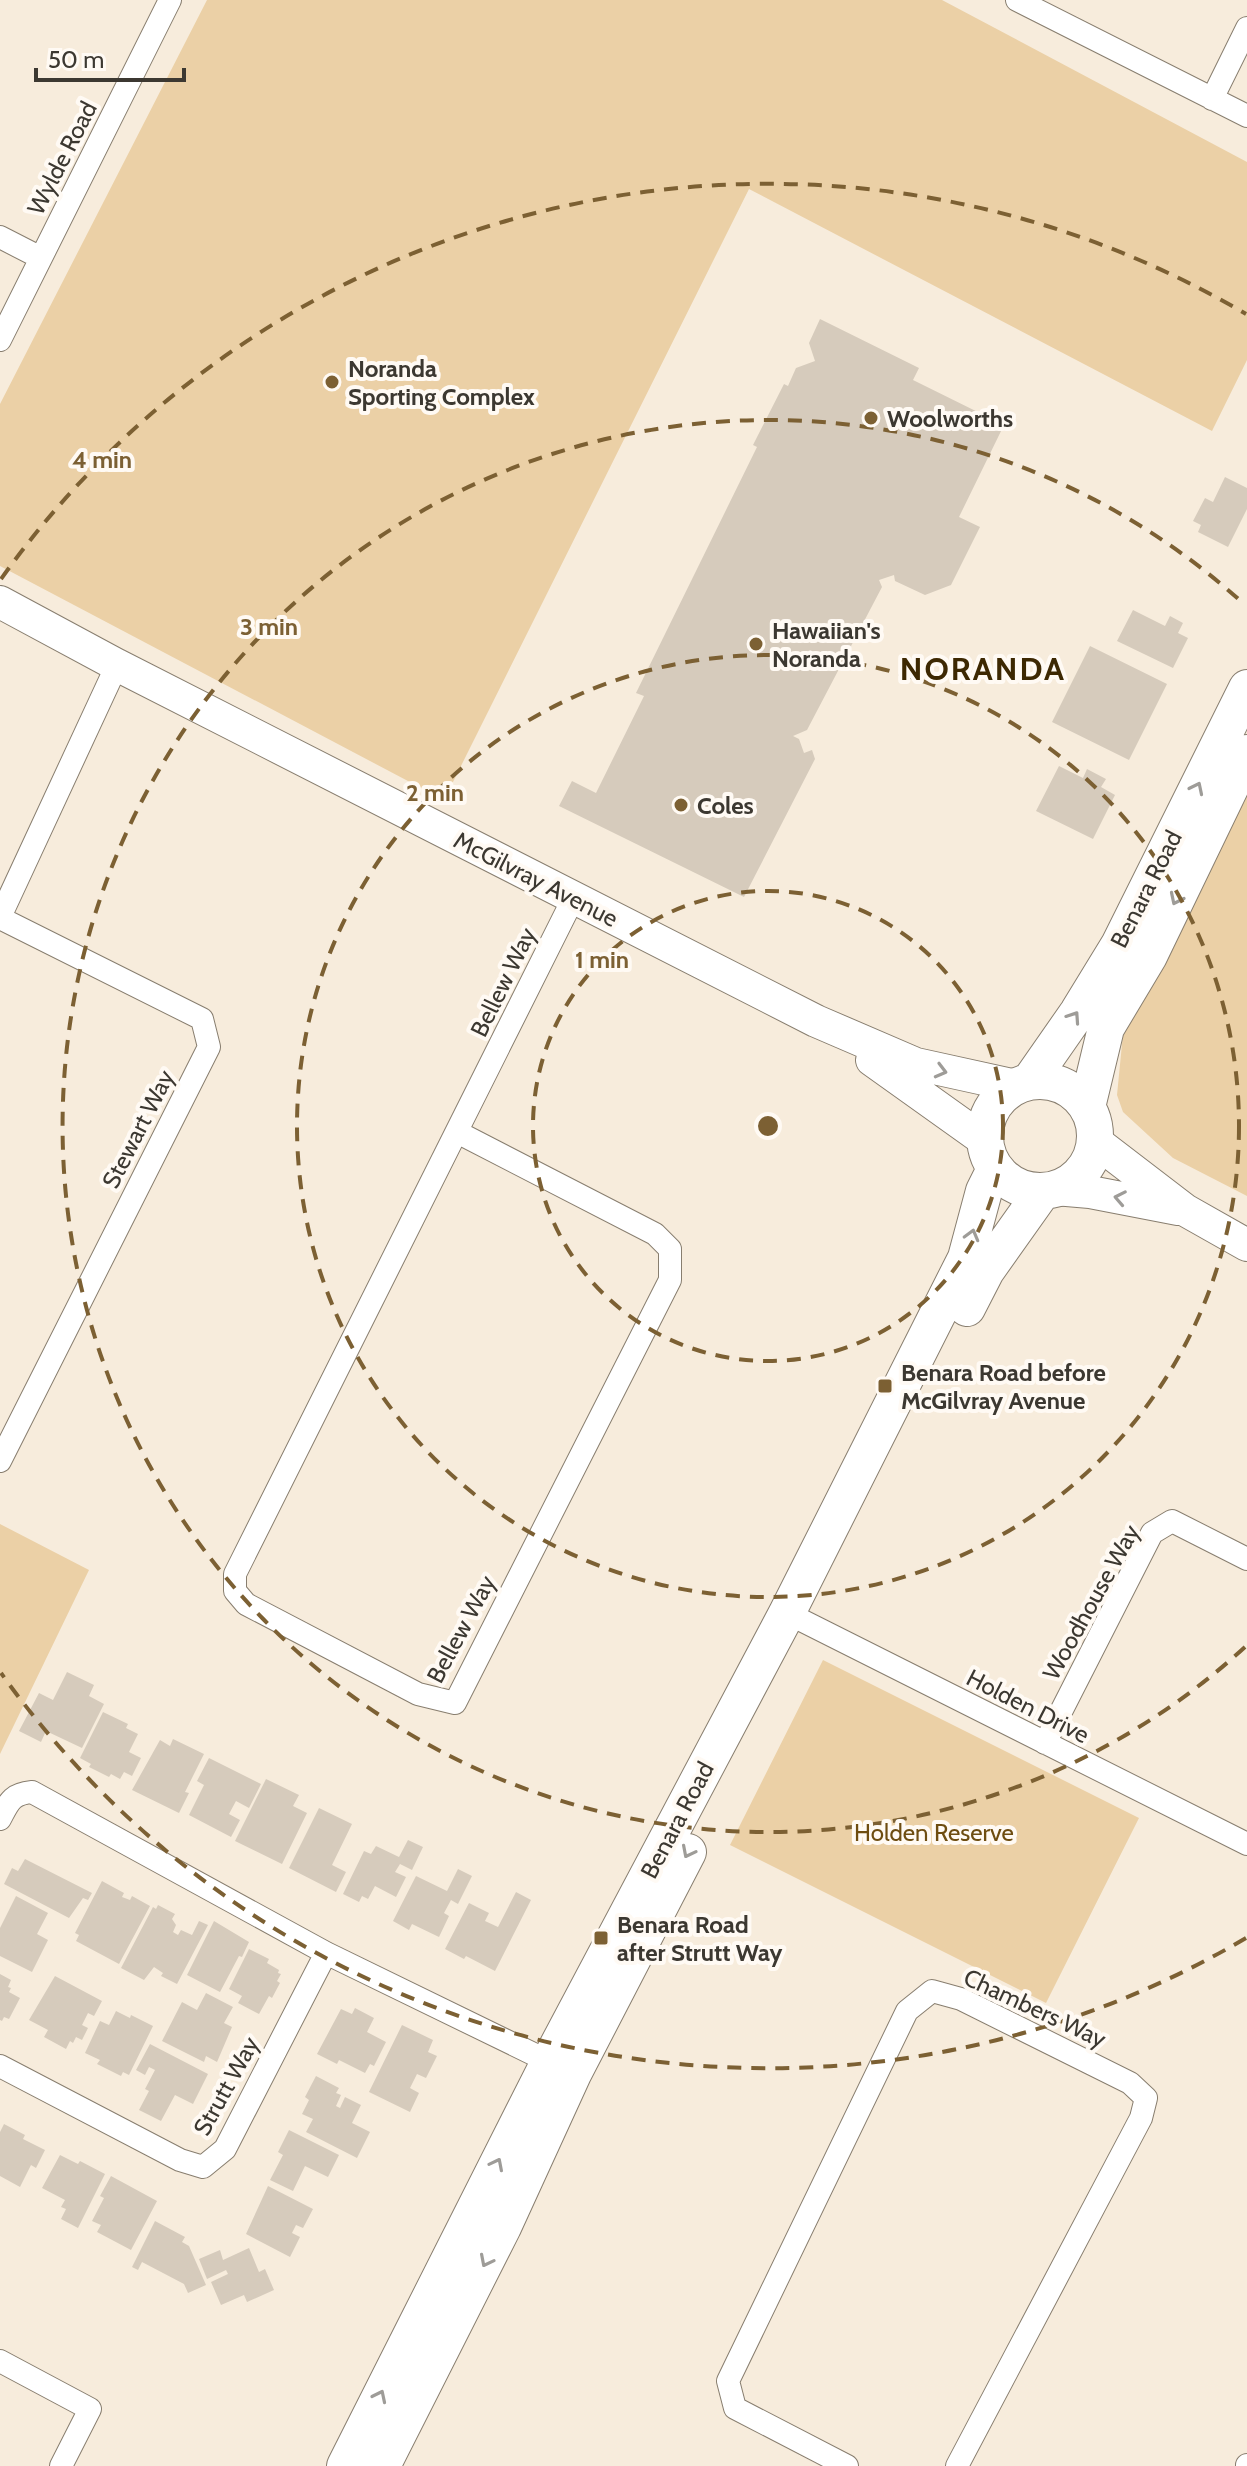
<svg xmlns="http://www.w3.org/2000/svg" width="1247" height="2466" font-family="Cabin,sans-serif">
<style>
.green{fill:#ebd0a6}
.building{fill:#d6cbbc}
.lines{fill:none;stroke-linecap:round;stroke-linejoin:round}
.street-casing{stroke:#887e6f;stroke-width:24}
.secondary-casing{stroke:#887e6f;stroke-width:34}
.primary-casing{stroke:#887e6f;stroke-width:38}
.street{stroke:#fff;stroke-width:22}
.secondary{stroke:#fff;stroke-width:32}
.primary{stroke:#fff;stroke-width:36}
.oneway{stroke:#9e9c98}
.ring{fill:none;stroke:#7c6033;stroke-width:4;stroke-dasharray:14 10}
.poi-dot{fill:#7c6033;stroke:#fffaf4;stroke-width:3}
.labels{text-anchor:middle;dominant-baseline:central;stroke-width:8;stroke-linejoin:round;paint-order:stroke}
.street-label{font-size:24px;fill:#3c3831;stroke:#fffaf4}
.poi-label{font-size:24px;font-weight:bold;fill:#3c3831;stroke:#fffaf4;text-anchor:start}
.park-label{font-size:24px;fill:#6e4d11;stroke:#fffaf4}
.district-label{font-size:32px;font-weight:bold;letter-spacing:2px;fill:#3d2802;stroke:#fffaf4}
.centre{fill:#7c6033;stroke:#fffaf4;stroke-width:4}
.ring-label{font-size:24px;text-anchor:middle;font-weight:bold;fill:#7c6033;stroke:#fffaf4;stroke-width:8;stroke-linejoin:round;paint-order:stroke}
</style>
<rect width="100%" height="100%" fill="#f7ecdc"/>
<path class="green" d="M207,0H942L1247,162V360L1212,431L749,189L444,800L0,566V404Z
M1247,774V1196L1173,1158L1123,1112L1117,1095L1123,1034Z
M0,1524L89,1570L0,1754Z
M823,1660L1139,1818L1046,2003L730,1845Z"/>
<path class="building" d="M820,319L919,368L913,380L1004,425L959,517L980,527L951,585L925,595L895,581L894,575L879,580L882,587L807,730L793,736L799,739L804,753L812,750L815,759L744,897L559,806L572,781L596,793L644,696L636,693L757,447L753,445L784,384L788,386L796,368L815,361L809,343Z
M1225,477L1247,488V509L1228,547L1198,532L1201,525L1193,521L1205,498L1213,502Z
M1133,610L1165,626L1170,616L1183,623L1178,633L1188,638L1173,668L1117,641Z
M1090,646L1167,684L1129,760L1052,722Z
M1059,766L1083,778L1087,769L1106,779L1101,787L1115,795L1093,839L1036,811Z
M67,1672L94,1685L89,1696L104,1704L82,1748L46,1731L41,1742L19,1731L39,1693L53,1700Z
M103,1712L128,1724L126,1728L138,1734L129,1752L141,1758L132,1776L124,1772L120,1779L111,1774L109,1777L89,1767L91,1764L80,1758Z
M173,1739L204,1754L185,1792L189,1793L179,1813L132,1790L160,1740L170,1746Z
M209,1758L261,1784L249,1808L236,1801L229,1814L240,1820L231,1837L189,1815L204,1785L197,1781Z
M266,1779L299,1795L293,1806L307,1813L282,1864L235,1841Z
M319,1808L352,1824L332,1865L346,1872L336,1892L289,1868Z
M408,1840L423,1847L412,1870L400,1864L395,1872L406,1877L396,1897L375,1886L368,1899L362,1896L359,1902L343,1894L364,1851L371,1854L376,1846L399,1857Z
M25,1859L92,1893L88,1900L83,1898L69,1918L4,1884L12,1868L18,1871Z
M458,1869L472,1876L458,1904L451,1900L444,1913L449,1916L439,1937L412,1924L409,1930L393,1921L416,1876L447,1891Z
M102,1881L124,1893L122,1897L130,1900L132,1896L150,1906L119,1964L76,1941L79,1935L75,1933Z
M516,1892L531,1900L495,1971L466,1956L464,1959L445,1949L469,1903L489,1913L485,1921L498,1927Z
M16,1896L48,1913L37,1934L48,1940L32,1972L0,1956V1928Z
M158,1905L175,1914L172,1919L176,1925L173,1932L178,1935L181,1930L192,1935L199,1921L208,1925L177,1984L161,1976L163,1973L154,1967L144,1980L121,1968L153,1907L156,1909Z
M214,1921L249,1942L242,1957L239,1956L220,1992L187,1975Z
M249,1949L269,1959L267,1963L279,1970L278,1973L281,1974L277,1981L280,1983L272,1998L269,1996L259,2014L238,2003L242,1996L229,1989Z
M0,1974L11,1980L8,1987L11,1988L9,1992L20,1998L9,2019L4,2017L2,2021L0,2020Z
M55,1976L102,2001L94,2016L88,2013L82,2025L88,2028L82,2040L76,2037L73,2043L70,2041L66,2049L44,2037L48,2030L29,2020Z
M206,1993L233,2007L224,2023L232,2027L217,2062L206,2056L204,2062L162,2041L182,2002L197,2010Z
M355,2008L374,2018L367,2032L386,2042L374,2066L370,2064L365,2073L339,2060L337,2064L317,2054L341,2009L352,2014Z
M116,2011L130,2018L131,2015L153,2026L129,2075L123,2072L121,2076L97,2064L100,2060L85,2053L100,2021L109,2025Z
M402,2025L433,2040L428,2052L437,2056L426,2078L417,2074L410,2088L419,2093L410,2112L369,2092Z
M150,2044L208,2074L193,2104L175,2095L161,2121L139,2110L149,2091L145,2089L155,2070L149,2067L145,2075L136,2070Z
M316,2076L339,2088L336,2093L341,2095L336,2106L340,2108L345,2097L361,2105L352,2123L370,2132L357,2158L306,2132L313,2119L302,2114L309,2100L305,2097Z
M4,2124L25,2135L23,2139L45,2150L36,2168L31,2165L20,2187L0,2176V2132Z
M289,2130L339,2155L328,2177L305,2166L293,2191L270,2180L283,2155L278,2152Z
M60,2155L78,2164L80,2161L105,2174L78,2228L61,2219L66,2209L61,2207L65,2200L42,2188Z
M111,2176L157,2201L131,2250L97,2232L101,2225L92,2221L104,2198L100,2196Z
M268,2186L313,2209L303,2228L296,2225L292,2233L300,2237L290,2257L246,2234Z
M155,2221L185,2237L182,2242L189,2246L206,2285L188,2293L184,2284L142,2262L138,2270L132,2267Z
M249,2248L259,2272L265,2269L274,2290L247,2302L244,2295L221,2305L211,2282L228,2274L226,2270L207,2279L199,2259L220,2250L223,2260Z"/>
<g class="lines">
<g class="street-casing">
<path id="street" d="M1017,0L1247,116
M1212,99L1247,28
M0,237L41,258
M0,340L170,0
M0,917L117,665
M0,918L202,1019L209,1047L0,1461
M457,1132L655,1234L670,1249V1280L455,1703L418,1694L246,1604L235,1591V1574L574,897
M787,1613L1247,1844
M1045,1743L1152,1533L1172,1521L1247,1559
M0,1819C9,1802 11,1794 32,1792L326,1953L558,2066
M0,2066L180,2160L203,2167L225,2149L326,1953
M0,2361L90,2409L61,2466
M847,2466L735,2408L728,2381L907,2011L932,1991L961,1999L1130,2083L1146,2098L1141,2118L957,2466
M1247,2466V2465"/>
</g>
<g class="secondary-casing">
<path id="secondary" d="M0,602L117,665L816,1021L916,1064L1016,1086
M872,1060L984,1140
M1095,1141L1185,1210L1247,1245
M1055,1189L1090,1192L1178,1209"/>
</g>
<g class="primary-casing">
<path id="primary" d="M985 1136a55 55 0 1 1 110 0a55 55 0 1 1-110 0Z
M1030,1081L1078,1012L1119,945L1247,688
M1087,1107L1106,1028L1149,956L1247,753
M967,1308L986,1271L1042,1192
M345,2466L549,2062L787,1613L966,1258L984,1191L995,1169
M382,2466L503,2227L573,2074L688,1852"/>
</g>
<use href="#street" class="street"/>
<use href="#secondary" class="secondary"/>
<use href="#primary" class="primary"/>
</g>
<defs><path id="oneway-chevron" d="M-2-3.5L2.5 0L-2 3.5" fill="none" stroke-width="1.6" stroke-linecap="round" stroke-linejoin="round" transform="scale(2)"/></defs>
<g class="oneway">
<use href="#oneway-chevron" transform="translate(1197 788) rotate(-64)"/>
<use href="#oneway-chevron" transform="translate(1176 899) rotate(116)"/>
<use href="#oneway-chevron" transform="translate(1074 1017) rotate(-56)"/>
<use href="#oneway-chevron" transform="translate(941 1071) rotate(15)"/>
<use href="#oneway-chevron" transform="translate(1120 1198) rotate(-169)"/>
<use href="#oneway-chevron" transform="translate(972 1235) rotate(-75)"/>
<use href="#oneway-chevron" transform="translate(688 1852) rotate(117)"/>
<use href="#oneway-chevron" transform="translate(497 2164) rotate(-63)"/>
<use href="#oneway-chevron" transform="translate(486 2261) rotate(117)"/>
<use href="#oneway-chevron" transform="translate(380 2396) rotate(-64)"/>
</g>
<g class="ring">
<circle cx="768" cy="1126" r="235"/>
<circle cx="768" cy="1126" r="471"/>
<path d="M1245 1647A706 706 0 1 1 1245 605"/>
<path d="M1246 1938A942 942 0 0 1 1 1673M1 579A942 942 0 0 1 1246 314"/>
</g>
<g class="poi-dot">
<circle cx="332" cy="382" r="8"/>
<circle cx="871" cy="418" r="8"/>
<circle cx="756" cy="644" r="8"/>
<circle cx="681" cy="805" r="8"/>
<rect x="877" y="1378" width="16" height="16" rx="4"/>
<rect x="593" y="1930" width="16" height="16" rx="4"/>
</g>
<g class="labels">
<g class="street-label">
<text transform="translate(62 158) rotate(-63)">Wylde Road</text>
<text transform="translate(536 879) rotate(27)">McGilvray Avenue</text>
<text transform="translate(1146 889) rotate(-63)">Benara Road</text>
<text transform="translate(503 982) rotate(-64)">Bellew Way</text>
<text transform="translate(138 1129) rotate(-63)">Stewart Way</text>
<text transform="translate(1091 1602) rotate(-61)">Woodhouse Way</text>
<text transform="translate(461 1629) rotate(-62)">Bellew Way</text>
<text transform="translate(1028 1706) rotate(27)">Holden Drive</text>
<text transform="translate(677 1820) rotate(-62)">Benara Road</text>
<text transform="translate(1035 2008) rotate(25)">Chambers Way</text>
<text transform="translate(226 2086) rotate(-61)">Strutt Way</text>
</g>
<g class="poi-label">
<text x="348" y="368">Noranda<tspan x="348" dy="28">Sporting Complex</tspan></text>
<text x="887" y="418">Woolworths</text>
<text x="772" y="630">Hawaiian's<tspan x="772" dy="28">Noranda</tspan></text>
<text x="697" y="805">Coles</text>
<text x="901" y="1372">Benara Road before<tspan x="901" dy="28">McGilvray Avenue</tspan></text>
<text x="617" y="1924">Benara Road<tspan x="617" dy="28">after Strutt Way</tspan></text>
</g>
<g class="park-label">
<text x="934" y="1832">Holden Reserve</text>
</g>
<g class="district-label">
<text x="983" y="668">NORANDA</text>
</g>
</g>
<circle cx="768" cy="1126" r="12" class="centre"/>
<g class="ring-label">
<text x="102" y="468">4 min</text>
<text x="269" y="635">3 min</text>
<text x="435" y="801">2 min</text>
<text x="602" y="968">1 min</text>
</g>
<path d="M36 68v12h148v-12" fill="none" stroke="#3c3831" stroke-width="4"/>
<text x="48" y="68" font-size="24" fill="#3c3831" stroke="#fffaf4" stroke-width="6" paint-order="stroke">50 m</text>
</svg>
